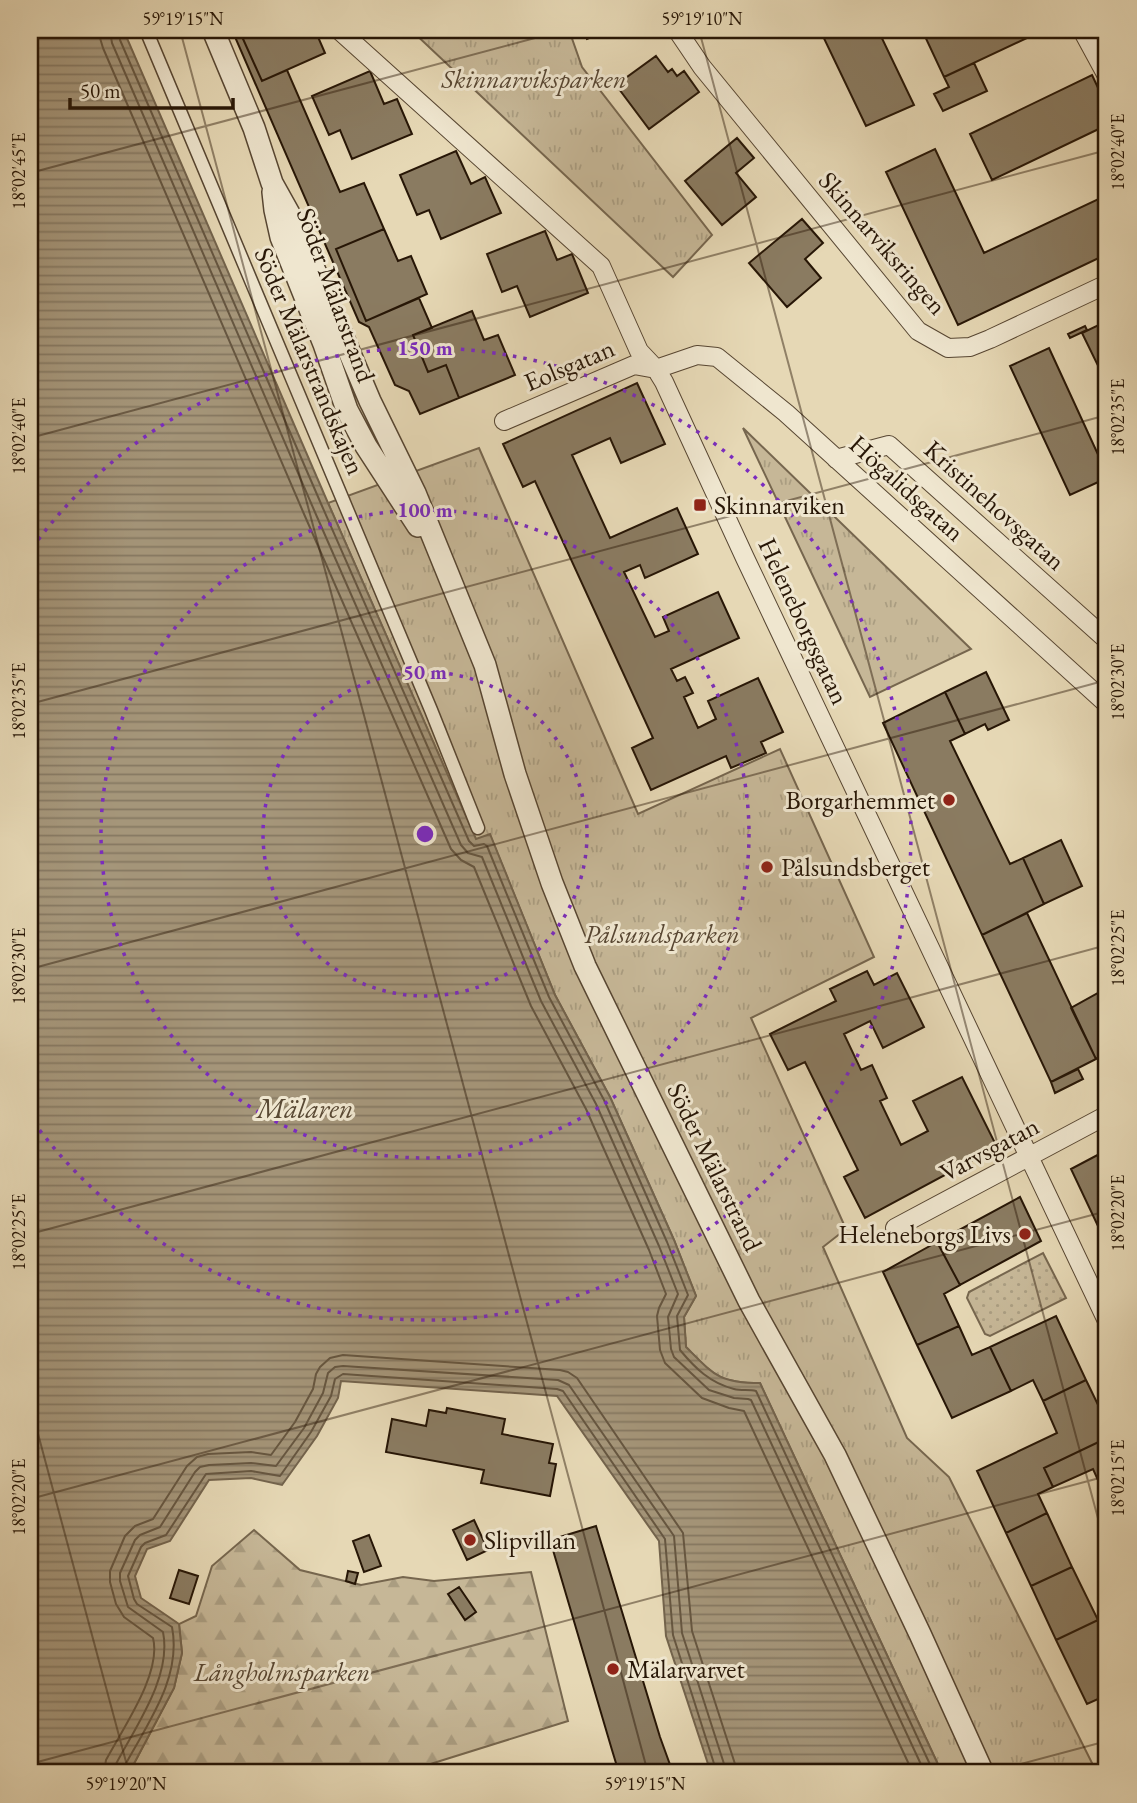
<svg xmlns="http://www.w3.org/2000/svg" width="1137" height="1803" font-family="'EB Garamond',serif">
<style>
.grass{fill:url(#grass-dots);stroke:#76664e;stroke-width:2}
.forest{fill:url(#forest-firs);stroke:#76664e;stroke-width:2}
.park{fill:url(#park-tufts);stroke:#76664e;stroke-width:2}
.water{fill:url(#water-rules);stroke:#73634c;stroke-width:2}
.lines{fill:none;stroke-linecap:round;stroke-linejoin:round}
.shore{stroke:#665640;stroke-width:2}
.building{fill:#8a7b61;stroke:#271606;stroke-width:2}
.pedestrian-casing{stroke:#574632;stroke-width:15}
.minor-casing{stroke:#574632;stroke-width:20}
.tertiary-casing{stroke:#574632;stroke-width:24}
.pedestrian{stroke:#efe6cf;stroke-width:12}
.minor{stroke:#efe6cf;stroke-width:18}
.tertiary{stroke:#efe6cf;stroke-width:21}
.ticks{fill:none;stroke:#271606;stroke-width:2;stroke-opacity:0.45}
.ring{fill:none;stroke:#7b2cbf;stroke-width:3.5;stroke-dasharray:3.5 7}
.poi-dot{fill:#8f2418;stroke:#efe6cf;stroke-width:2.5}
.labels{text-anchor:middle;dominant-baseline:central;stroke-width:6;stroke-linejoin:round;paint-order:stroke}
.park-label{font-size:26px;font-style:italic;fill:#574632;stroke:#efe6cf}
.street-label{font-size:26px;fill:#271606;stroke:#efe6cf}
.poi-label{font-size:26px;fill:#271606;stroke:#efe6cf;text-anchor:start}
.water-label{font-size:28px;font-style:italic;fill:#594934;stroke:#efe6cf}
.centre{fill:#7b2cbf;stroke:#efe6cf;stroke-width:3.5}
.ring-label{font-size:21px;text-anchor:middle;font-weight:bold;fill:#7b2cbf;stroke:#efe6cf;stroke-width:6;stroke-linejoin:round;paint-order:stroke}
.neatline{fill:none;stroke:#271606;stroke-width:2.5}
.ticks-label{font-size:18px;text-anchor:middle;fill:#271606}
</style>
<defs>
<pattern id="grass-dots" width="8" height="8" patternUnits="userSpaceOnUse" patternTransform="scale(1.75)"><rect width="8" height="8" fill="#c6b797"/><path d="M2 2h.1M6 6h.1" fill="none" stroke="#aa9d81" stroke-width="1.8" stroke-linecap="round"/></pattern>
<pattern id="forest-firs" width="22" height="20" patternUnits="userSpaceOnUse" patternTransform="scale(1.75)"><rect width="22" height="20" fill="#c6b797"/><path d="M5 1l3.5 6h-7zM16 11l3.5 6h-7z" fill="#aa9d81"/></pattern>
<pattern id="park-tufts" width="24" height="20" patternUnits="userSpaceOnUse" patternTransform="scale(1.75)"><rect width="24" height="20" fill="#c6b797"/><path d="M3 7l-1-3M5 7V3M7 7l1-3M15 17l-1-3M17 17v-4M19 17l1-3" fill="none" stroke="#aa9d81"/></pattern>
<pattern id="water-rules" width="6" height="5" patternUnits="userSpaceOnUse" patternTransform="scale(1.75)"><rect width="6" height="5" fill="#a5967a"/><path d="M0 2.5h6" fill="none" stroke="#867962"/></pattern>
</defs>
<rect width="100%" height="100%" fill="#e6d8b5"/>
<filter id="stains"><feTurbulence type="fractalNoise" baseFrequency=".00286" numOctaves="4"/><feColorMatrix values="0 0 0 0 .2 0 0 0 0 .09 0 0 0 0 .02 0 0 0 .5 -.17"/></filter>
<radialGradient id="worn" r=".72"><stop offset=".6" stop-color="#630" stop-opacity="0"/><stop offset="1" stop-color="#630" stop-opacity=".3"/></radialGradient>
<path class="grass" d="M1043,1253L1066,1298L990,1336L985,1334L967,1298L969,1292Z"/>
<path class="forest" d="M254,1530L300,1570L361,1585L403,1577L434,1581L531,1572L568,1721L408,1771V1773H129L174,1688L182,1653L179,1624L196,1616L212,1566Z"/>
<path class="park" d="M411,30H569L582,67L712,235L673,277Z
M743,428L971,649L870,697Z
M479,448L638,814L780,749L874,957L751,1018L846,1229L823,1247L907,1438L949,1477L1097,1773H942L760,1383C719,1383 714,1375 686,1347L684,1317L696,1296L674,1240L610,1097L555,995L490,835L476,840L328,503Z"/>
<path class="water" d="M30,30H133L134,32L126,36L328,503L476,839L490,834L555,995L610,1097L674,1240L696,1296L684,1317L686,1347C714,1375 719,1383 760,1383L942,1773H711L666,1636L659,1541L557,1396L341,1381L338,1398L317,1436L282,1485L251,1478L209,1480L170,1541L147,1549L135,1576L141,1598L179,1624L182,1653L174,1688L129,1773H30Z"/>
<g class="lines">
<path class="shore" d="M101,30L100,38L103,48L304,514L451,849L461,860L474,867L531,1006L586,1109L649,1250L666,1294L659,1308L657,1316L660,1350L665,1363L702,1398L729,1408L744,1411L913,1773
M112,30L111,37L112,43L314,510L461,845L468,853L482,857L541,1001L596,1104L659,1246L678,1294L668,1317L671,1349L674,1357L709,1390L734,1398L748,1399L751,1400L925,1773
M123,30L120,34V40L322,506L469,841L474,846L484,844L487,846L549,997L604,1100L667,1242L688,1295L677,1316L680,1350C695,1368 710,1383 734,1389C742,1391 749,1389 756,1391L934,1773
M104,1773L106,1760C123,1728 162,1673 153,1638L124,1617L116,1604L110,1582V1571L125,1536L135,1526L153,1519L187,1466L197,1457L208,1454L251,1452L271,1455L295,1422L313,1389L316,1374L320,1367L330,1358L343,1355L560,1370L568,1372L577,1378L683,1533L692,1631L735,1764L736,1773
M114,1773L116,1764C136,1726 172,1676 163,1632L128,1607L120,1581V1573L135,1540L140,1535L160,1527L195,1472L200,1467L209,1465L251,1463L276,1466L304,1428L323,1393L328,1373L335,1367L343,1366L558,1380L569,1385L674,1536L682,1633L725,1767L726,1773
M123,1773L124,1767C147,1724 182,1678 172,1627L137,1604L134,1599L128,1576L141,1547L145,1543L166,1535L206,1474L251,1471L280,1476L311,1432L331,1396L335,1379L343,1374L557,1389L563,1391L665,1539L673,1635L717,1773"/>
</g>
<path class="building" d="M232,30H239L262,81L287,70L340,192L364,183L384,229L336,249L366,321L419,298L432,328L413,335L428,372L446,365L459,398L420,414L409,391L395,385L369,327L359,322Z
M239,30H315L325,53L262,81Z
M584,30H609L587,39Z
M820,30H878L914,105L866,126Z
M922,30H1044L944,77Z
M656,56L668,72L672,69L677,76L684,71L699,92L649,129L616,85Z
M974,63L987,91L943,111L934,94L949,87L944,77Z
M370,71L384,104L397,99L412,134L352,159L340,130L329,135L312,96Z
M1092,75L1107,107V125L992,180L970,134Z
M737,138L754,158L736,173L756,197L722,225L685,181Z
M935,149L984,253L1107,195V254L958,325L886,172Z
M456,151L471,184L485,177L501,213L441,239L429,210L417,215L400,175Z
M802,219L823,243L805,259L821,278L787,307L749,263Z
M384,229L398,261L411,256L427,294L366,321L336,249Z
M545,231L557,260L572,254L588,293L530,317L517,286L502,292L487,254Z
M472,311L484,340L498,335L515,375L459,398L446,365L428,372L413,335Z
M1107,321V379L1105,380L1082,333Z
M1085,326L1087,330L1070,338L1068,334Z
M1049,348L1107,474V478L1070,495L1010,366Z
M637,383L665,444L621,463L610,438L572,455L610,538L677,508L698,554L645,578L640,565L624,572L655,637L669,631L663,617L718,592L739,638L671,669L677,681L685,677L693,693L684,697L698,728L716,719L708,701L758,678L783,732L761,742L766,753L731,768L726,756L651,790L632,748L653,738L535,481L523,487L503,444Z
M986,672L1009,720L988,730L985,724L965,734L945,692Z
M945,692L965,734L950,741L1010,864L1023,858L1044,904L982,935L883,723Z
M1061,840L1082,886L1044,904L1023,858Z
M1027,913L1096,1059L1051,1082L982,935Z
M867,971L874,985L897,973L924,1027L883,1048L870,1021L844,1034L861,1070L872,1065L887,1098L880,1101L901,1145L928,1131L913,1101L962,1077L997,1147L865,1218L844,1177L858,1170L805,1062L788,1070L770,1034L836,1001L830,989Z
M1107,988V1054L1096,1059L1071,1008Z
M1078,1069L1083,1079L1055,1093L1051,1082Z
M1107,1150V1242L1106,1243L1071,1169Z
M1020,1197L1041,1241L960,1285L937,1242Z
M937,1242L960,1285L944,1294L959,1326L917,1345L883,1272Z
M1056,1316L1086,1380L1043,1401L1033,1380L1011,1391L990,1347Z
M959,1326L972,1355L990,1347L1011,1391L952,1418L917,1345Z
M1086,1380L1102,1413L1107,1410V1438L1044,1468L1053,1487L1038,1494L1047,1513L1006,1533L977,1471L1057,1433L1043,1401Z
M447,1408L505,1419L502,1434L553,1444L549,1463L556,1464L550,1496L481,1483L484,1470L386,1452L392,1419L426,1426L429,1410L446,1413Z
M1107,1438V1500L1093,1469L1053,1487L1044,1468Z
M1047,1513L1072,1567L1031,1586L1006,1533Z
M474,1520L488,1550L467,1560L453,1530Z
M596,1526L660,1737L673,1773H619L612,1750L550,1540Z
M369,1535L381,1566L364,1572L353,1541Z
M1072,1567L1098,1620L1056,1640L1031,1586Z
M179,1570L198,1576L189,1604L170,1598Z
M348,1571L358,1573L355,1584L346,1581Z
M459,1587L476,1612L465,1620L448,1594Z
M1098,1620L1107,1641V1695L1087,1704L1056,1640Z"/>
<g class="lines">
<g class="pedestrian-casing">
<path id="pedestrian" d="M146,30L431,710L478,828"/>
</g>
<g class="minor-casing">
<path id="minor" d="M339,30L601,266L639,351L656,369L664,382L745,558L1107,1321
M677,30L702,67L918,331L948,348L970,347L990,339L1107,284
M1082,30L1107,76
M504,421L634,365L656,369L697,355L717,357L786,413L1107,704
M836,459L889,445L1107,640
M895,1228L1107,1115"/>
</g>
<g class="tertiary-casing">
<path id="tertiary" d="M213,30L254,128L272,183L296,226L370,401L415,493L485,665L515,774L552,883L585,966L749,1301L835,1455L920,1634L983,1773
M273,192L275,210L281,237L324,344L347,410L366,446L418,526"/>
</g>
<use href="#pedestrian" class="pedestrian"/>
<use href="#minor" class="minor"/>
<use href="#tertiary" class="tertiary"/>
</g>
<path class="ticks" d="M180,30L648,1773M699,30L1107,1552M30,173L565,30M30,438L1107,150M30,704L1107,415M30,969L1107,680M30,1234L1107,945M30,1404L129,1773M30,1499L1107,1211M30,1764L1107,1476M987,1773L1107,1741"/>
<g class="ring">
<circle cx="425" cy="834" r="162"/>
<circle cx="425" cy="834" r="324"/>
<path d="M32 548A486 486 0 1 1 32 1120"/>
</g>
<g class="poi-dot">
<rect x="693" y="498" width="14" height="14" rx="3.5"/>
<circle cx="949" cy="800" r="7"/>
<circle cx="767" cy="867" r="7"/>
<circle cx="1025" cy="1234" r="7"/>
<circle cx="470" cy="1540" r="7"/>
<circle cx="613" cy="1669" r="7"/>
</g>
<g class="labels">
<g class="park-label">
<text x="534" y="79">Skinnarviksparken</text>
<text x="662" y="934">Pålsundsparken</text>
<text x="282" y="1672">Långholmsparken</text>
</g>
<g class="street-label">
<text transform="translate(883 243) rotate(49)">Skinnarviksringen</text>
<text transform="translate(336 295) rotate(70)">Söder Mälarstrand</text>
<text transform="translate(310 361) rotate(67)">Söder Mälarstrandskajen</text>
<text transform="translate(569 365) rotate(-23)">Eolsgatan</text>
<text transform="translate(907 488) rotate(42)">Högalidsgatan</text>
<text transform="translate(995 505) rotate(42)">Kristinehovsgatan</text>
<text transform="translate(804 621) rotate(65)">Heleneborgsgatan</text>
<text transform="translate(989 1149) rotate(-28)">Varvsgatan</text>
<text transform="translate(715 1167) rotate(64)">Söder Mälarstrand</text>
</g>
<g class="poi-label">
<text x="714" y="505">Skinnarviken</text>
<text x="935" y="800" text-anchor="end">Borgarhemmet</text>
<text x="781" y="867">Pålsundsberget</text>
<text x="1011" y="1234" text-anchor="end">Heleneborgs Livs</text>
<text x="484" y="1540">Slipvillan</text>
<text x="627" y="1669">Mälarvarvet</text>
</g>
<g class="water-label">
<text x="305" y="1108">Mälaren</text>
</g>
</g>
<circle cx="425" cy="834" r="10" class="centre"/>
<g class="ring-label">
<text x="425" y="355">150 m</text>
<text x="425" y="517">100 m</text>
<text x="425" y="679">50 m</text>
</g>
<rect width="1137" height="1803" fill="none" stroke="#e6d8b5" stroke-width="77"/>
<path d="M70 98v10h163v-10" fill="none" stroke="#271606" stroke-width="3.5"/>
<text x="80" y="98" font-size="21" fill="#271606" stroke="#efe6cf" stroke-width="5" paint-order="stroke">50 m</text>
<rect x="38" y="38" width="1060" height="1726" class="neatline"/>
<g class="ticks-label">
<text x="183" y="25">59°19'15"N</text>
<text x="702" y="25">59°19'10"N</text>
<text transform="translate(1118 152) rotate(-90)" y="6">18°02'40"E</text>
<text transform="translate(19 171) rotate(-90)" y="6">18°02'45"E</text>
<text transform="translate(1118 417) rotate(-90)" y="6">18°02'35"E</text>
<text transform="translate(19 436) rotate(-90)" y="6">18°02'40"E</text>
<text transform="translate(1118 682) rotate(-90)" y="6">18°02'30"E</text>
<text transform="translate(19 701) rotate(-90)" y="6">18°02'35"E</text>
<text transform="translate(1118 948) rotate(-90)" y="6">18°02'25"E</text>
<text transform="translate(19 966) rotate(-90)" y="6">18°02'30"E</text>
<text transform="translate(1118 1213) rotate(-90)" y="6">18°02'20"E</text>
<text transform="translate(19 1232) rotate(-90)" y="6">18°02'25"E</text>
<text transform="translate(1118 1478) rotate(-90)" y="6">18°02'15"E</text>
<text transform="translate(19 1497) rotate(-90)" y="6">18°02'20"E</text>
<text x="126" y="1790">59°19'20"N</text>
<text x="645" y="1790">59°19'15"N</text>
</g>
<rect width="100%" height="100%" filter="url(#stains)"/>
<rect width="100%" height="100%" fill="url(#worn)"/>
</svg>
